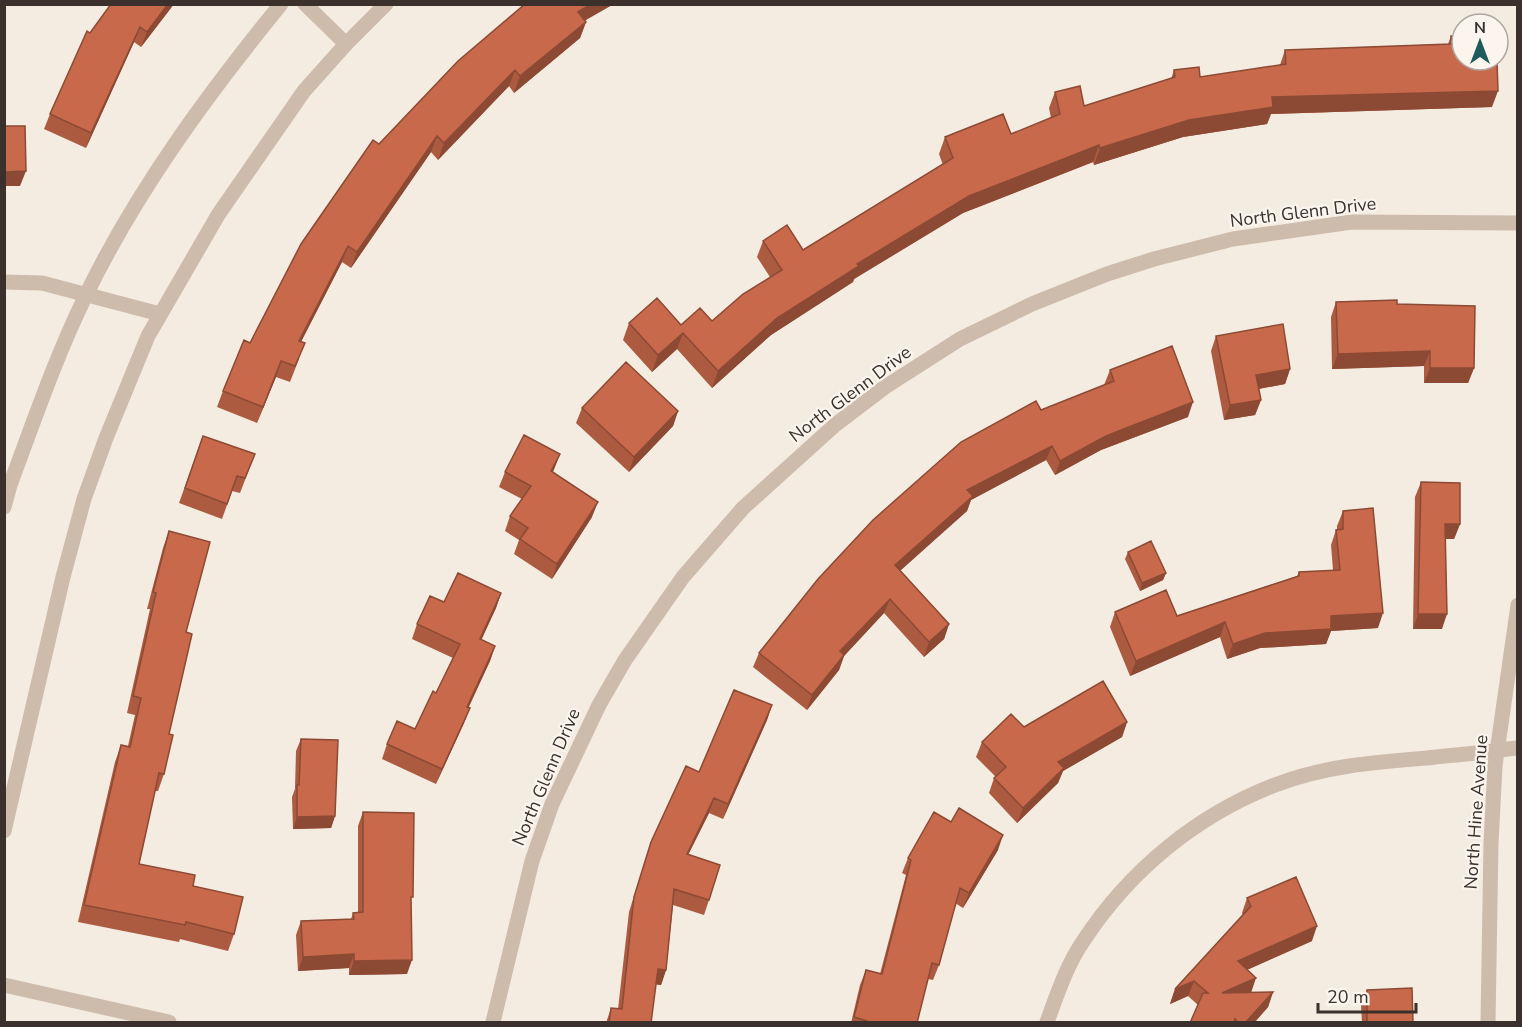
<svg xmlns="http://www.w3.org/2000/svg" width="1522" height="1027" font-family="'Nunito Sans',sans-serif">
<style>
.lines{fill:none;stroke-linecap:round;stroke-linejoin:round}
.minor{stroke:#cdbbac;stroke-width:15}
.tertiary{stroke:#cdbbac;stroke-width:15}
.wall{fill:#ac5a40}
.shaded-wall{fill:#8c4a34}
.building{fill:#c8694b;stroke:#8c4a34;stroke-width:1.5}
.labels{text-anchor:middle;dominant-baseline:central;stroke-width:4.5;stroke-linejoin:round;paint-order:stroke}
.street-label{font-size:18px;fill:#3b302b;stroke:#fbf5ee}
</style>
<rect width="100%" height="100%" fill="#f4ebe1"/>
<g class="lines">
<path class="minor" d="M305,4L346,44
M4,282L42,283L160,314
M4,985L169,1022
M493,1022L532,861L552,804L599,705L625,660L683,577L743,508L835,425L885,387L960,339L1032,304L1107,274L1154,259L1233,239L1352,222L1518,223
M1047,1022C1057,995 1067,964 1084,940C1130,870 1197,815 1275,785C1323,766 1376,762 1427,758C1450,755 1472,754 1495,751C1503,750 1510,748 1518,748
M1488,1022L1491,843L1495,766L1518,605"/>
<path class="tertiary" d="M4,507L10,485C34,421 56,356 86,295C137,190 207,95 281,4
M4,831L63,577L84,499L106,438L148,336L218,215L304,91L346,44L386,4"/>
</g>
<path class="wall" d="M174,4L141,47L134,42L86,148L44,129L50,114L90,33Z
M585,21L586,22L580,38L514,93L509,86L438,160L431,152L351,268L342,262L301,342L299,359L290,382L276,377L257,423L217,407L223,391L250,343L379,144Z
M1451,36L1492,107L1271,114L1267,124L1183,137L1094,165L1093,162L963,213L854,279L853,282L771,335L712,388L677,349L652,372L623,340L629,323L681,325L712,321L770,277L757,257L763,241L803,250L943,165L939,154L945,137L1011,134L1051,118L1049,108L1055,92L1084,106L1171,79L1174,70L1200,77L1280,65L1285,50L1448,44Z
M1336,302L1397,304L1474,368L1468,383H1424V366L1332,369L1331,317Z
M1216,336L1290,369L1285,384L1259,389L1261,400L1255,415L1224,420L1211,351Z
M1110,370L1188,417L1101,450L1055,475L1046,460L971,500L967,511L900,570L949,624L944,639L924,657L884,613L844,656L839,670L807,710L753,667L759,653L1041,410L1104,385Z
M582,408L678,411L673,426L629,472L576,423Z
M203,436L255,454L240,493L232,491L222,519L179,503Z
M560,454L553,472L592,517L552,579L514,554L519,540L505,531L510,516L522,499L499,487L505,472Z
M1421,482L1460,524L1454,539H1446L1442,629H1413L1415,497Z
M1343,511L1378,628L1331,631L1326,644L1260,648L1227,659L1220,637L1130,676L1110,627L1115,612L1177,616L1297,576L1299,572L1333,570L1331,545L1336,530H1337V526Z
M169,531L186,632L169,734L164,774L158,791H155L139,864L193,886L234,934L228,951L180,939L179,942L78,922L115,762L121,745L128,746L135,715L127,713L150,609H147L163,548Z
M1128,552L1166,573L1163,580L1140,591L1125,559Z
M501,593L496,608L481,639L495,646L490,661L468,707L470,708L464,723L436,784L382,759L387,744L415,729L436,693L453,658L412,639L417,624L444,602Z
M772,705L767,720L723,819L709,813L688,855L709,900L704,915L673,905L666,970L661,985L656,984L651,1023H606L611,1008L618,1009L629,912L651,842L699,772Z
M1127,722L1122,737L1063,771L1058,783L1017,823L989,793L994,778L996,777L976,757L982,742L1024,727Z
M301,739L335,816L331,828L293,829L292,797L295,789L296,751Z
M363,812L411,902L407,974L349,975V968L298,971L296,935L301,921L351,919L353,913H358V826Z
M998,850L963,908L955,903L939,965L933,980L928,979L917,1023H851L860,985L866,970L880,974L906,875L902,873L908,858Z
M1247,898L1312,941L1247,970L1251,992H1273L1268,1007L1254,1023H1190L1198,1005L1188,996L1170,1004L1175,989L1243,915L1242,913Z
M1367,990L1413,1023H1362L1361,1005Z"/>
<path class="shaded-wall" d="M168,4H174L141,47L147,32Z
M591,4H614L572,28L578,12Z
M586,22L580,38L514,93L520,76Z
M140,27L134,42L86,148L91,133Z
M515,70L509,86L438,160L444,143Z
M1498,91L1492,107L1271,114L1267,124L1183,137L1094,165L1100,148L1189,120L1272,97Z
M437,136L431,152L351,268L357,252Z
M1099,145L1093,162L963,213L854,279L853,282L771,335L712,388L718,371L777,318L857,264L969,196Z
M26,171L20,186H4V172Z
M348,246L342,262L293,357L299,341Z
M683,333L677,349L652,372L658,355Z
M1430,351L1424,366L1332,369L1338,354Z
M281,361L276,377L257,423L263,407Z
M1430,368H1474L1468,383H1424Z
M1290,369L1285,384L1251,390L1256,375Z
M1261,400L1255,415L1224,420L1230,405Z
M1193,402L1188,417L1101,450L1055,475L1060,461L1106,436Z
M678,411L673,426L629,472L634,457Z
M1052,446L1046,460L971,500L967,511L890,580L895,565L967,490Z
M560,454L554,469L546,486L551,471Z
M598,502L592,517L552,579L557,564Z
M1445,524H1460L1454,539H1440Z
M1166,573L1163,580L1140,591L1142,583Z
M501,593L496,608L475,654L480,639Z
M890,599L884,613L844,656L839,670L807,710L812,695L840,651Z
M1383,613L1378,628L1331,631L1326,644L1260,648L1227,659L1233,644L1265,633L1331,616Z
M1418,614H1447L1442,629H1413Z
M1225,622L1220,637L1130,676L1136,661Z
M949,624L944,639L924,657L929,642Z
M495,646L490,661L462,722L467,707Z
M772,705L767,720L723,819L728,804Z
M470,708L464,723L436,784L442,769Z
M1127,722L1122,737L1063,771L1058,783L1017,823L1023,808L1058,762Z
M714,798L709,813L681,869L687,854Z
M335,816L331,828L293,829L297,817Z
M1003,835L998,850L963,908L969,893Z
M1317,926L1312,941L1233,976L1238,961Z
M354,954L349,968L298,971L303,957Z
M412,960L407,974L349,975L354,961Z
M658,969L666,970L661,985L652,984Z
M1256,978L1251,993H1222Z
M1194,981L1188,996L1170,1004L1175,989Z
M1273,992L1268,1007L1254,1023H1245Z"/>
<path class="building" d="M111,4H168L147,32L140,27L91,133L50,114L87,31L90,33Z
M525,4H591L578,12L586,22L520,76L515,70L444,143L437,136L357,252L348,246L299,341L305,343L295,366L281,361L263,407L223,391L244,340L250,343L301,244L373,140L379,144L458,61Z
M1451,36H1462V60H1497L1498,91L1272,97L1273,107L1189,120L1100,148L1099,145L969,196L857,264L859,266L777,318L718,371L683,333L658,355L629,323L657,298L681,325L700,308L712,321L743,294L782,270L763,241L787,225L803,250L953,158L945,137L1003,114L1011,134L1060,114L1055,92L1080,86L1084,106L1175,77L1174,70L1199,67L1200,77L1286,64L1285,50L1451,44Z
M4,126H25L26,171L4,172Z
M1397,300V304L1475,306L1474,368H1430V351L1338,354L1336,302Z
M1283,324L1290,369L1256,375L1261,400L1230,405L1216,336Z
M1172,346L1193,402L1106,436L1060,461L1052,446L967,490L973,496L895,565L949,624L929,642L890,599L840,651L844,655L812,695L759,653L818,579L873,520L961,442L1036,401L1041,410L1114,381L1110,370Z
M626,362L678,411L634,457L582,408Z
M524,435L560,454L551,471L598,502L557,564L520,539L528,528L510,516L531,486L505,472Z
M203,436L255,454L245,478L237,476L227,504L185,488Z
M1421,482L1460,483V524H1445L1447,614H1418Z
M1373,508L1383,613L1331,616V629L1265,633L1233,644L1225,622L1136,661L1115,612L1166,590L1177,616L1299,576V572L1340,570L1336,530L1343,529V511Z
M169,531L210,542L186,632L192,634L169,734L173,735L164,774L159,773L139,864L195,875L193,886L243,897L234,934L186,922L185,925L84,905L121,745L130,747L141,698L133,696L156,593L153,592Z
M1151,541L1166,573L1142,583L1128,552Z
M458,573L501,593L480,639L495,646L467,707L470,708L442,769L387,744L397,721L415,729L433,691L436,693L460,644L417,624L430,596L444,602Z
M1103,681L1127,722L1058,762L1064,768L1023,808L994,778L1006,767L982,742L1011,714L1024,727Z
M734,690L772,705L728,804L714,798L687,854L720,865L709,900L674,889L666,970L658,969L651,1023H609L611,1008L622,1009L634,897L651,842L686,766L699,772Z
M301,739L338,740L335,816L297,817V785H299Z
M959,808L1003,835L969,893L960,888L939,965L932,963L917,1023H866L867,1021L854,1017L866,970L882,974L911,860L908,858L934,812L951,822Z
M363,812L414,813L413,897H411L412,960L354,961V954L303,957L301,921L354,919L353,913L363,912Z
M1296,877L1317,926L1238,961L1256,978L1222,993L1273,992L1245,1023H1239L1235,1019L1234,1023H1190L1203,993H1208L1194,981L1175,989L1251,906L1247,898Z
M1412,988L1413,1023H1367V990Z"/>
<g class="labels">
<g class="street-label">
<text transform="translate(1303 212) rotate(-7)">North Glenn Drive</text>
<text transform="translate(850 394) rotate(-37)">North Glenn Drive</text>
<text transform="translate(546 777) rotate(-67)">North Glenn Drive</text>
<text transform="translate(1476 812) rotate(-86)">North Hine Avenue</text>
</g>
</g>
<rect width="1522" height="1027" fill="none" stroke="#3b302b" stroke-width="12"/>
<g transform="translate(1480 42)"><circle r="28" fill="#fbf5ee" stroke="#aea6a0" stroke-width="1.5"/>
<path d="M0-4.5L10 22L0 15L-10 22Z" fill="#1f5a5e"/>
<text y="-9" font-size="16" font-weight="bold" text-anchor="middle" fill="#3b302b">N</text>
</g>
<path d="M1318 1003v9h98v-9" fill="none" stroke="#3b302b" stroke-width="3"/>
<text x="1327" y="1003" font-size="18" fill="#3b302b" stroke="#fbf5ee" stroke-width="4.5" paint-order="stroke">20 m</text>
</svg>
